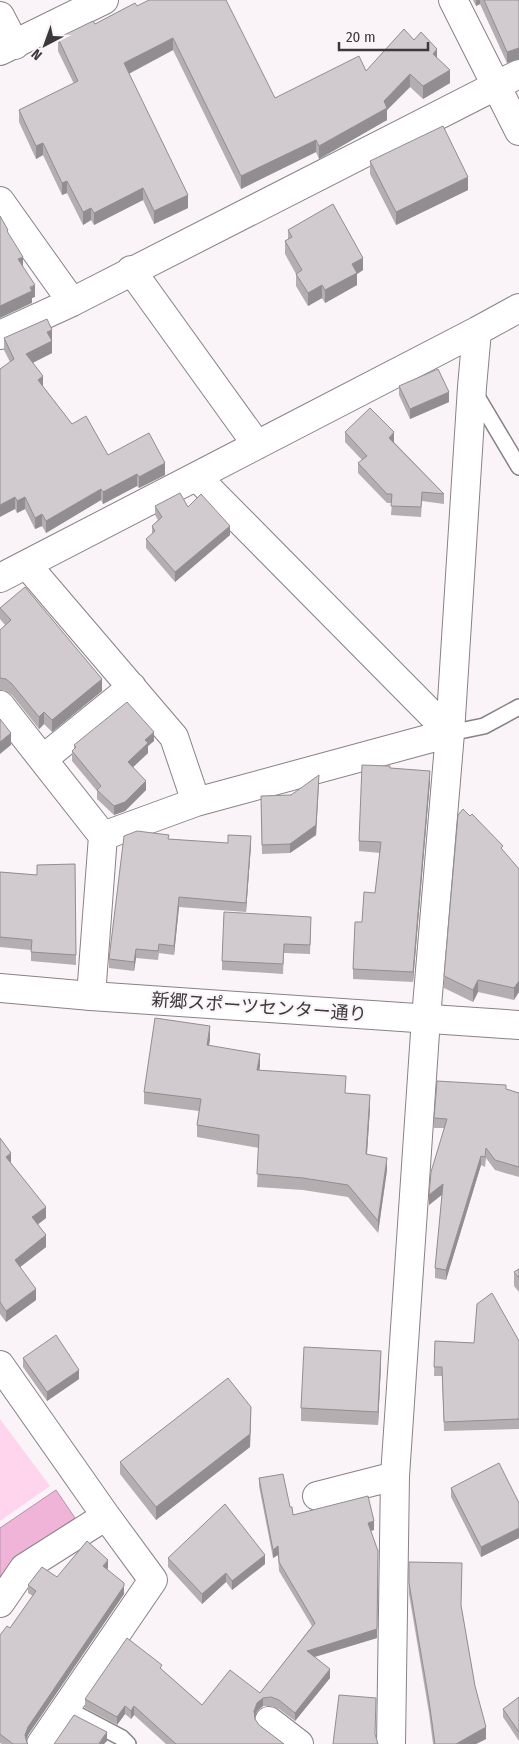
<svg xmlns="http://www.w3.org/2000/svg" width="519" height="1744" font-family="'Fira Sans Condensed','Noto Sans JP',sans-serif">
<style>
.green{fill:#ffd5ee}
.water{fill:#f0b4d9;stroke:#ba8faa}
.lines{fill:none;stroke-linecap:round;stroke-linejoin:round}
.service-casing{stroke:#888285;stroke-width:18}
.minor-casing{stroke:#888285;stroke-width:30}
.tertiary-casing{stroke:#888285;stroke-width:30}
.service{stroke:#fff;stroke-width:15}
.minor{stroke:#fff;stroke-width:28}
.tertiary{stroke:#fff;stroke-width:28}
.wall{fill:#b4aeb1}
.shaded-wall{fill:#928d90}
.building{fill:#d1cace;stroke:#928d90}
.labels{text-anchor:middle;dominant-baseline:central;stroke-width:4;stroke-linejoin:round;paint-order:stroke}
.street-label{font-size:18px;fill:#3c393b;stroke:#faf3f7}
</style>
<rect width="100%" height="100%" fill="#faf3f7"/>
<path class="green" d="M0,1419L50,1486L0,1521Z"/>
<path class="water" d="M56,1490L75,1518L28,1549L0,1591V1528Z"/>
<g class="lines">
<g class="service-casing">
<path id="service" d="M475,393L519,467
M450,733L484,726L519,707
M65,1708L122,1738L128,1744"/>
</g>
<g class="minor-casing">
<path id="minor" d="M453,0L519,131
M0,16L15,45
M0,51L104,0
M0,201L72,302
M131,270L257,445
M0,335L72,302L519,74
M27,565L174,737L196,802
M0,578L477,331L519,308
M0,705L103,836L91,996
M43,759L132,687
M103,836L196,802L450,733L197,477
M0,1365L106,1516L153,1580L41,1744
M317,1496L395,1476
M0,1603L24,1568L106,1516
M269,1721L299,1744
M391,1744L395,1476L426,1018L450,733L472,387L477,331"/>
</g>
<g class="tertiary-casing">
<path id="tertiary" d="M0,988L91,996L519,1025"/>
</g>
<use href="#service" class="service"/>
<use href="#minor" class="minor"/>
<use href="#tertiary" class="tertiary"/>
</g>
<path class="wall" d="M473,0H519L507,63L480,4L476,6Z
M137,6L275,98L366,71L414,40L437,58L450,83L423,99L410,87L387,110V120L319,159L316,152L241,189L173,50L129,74L188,208L154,224L143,200L94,225L91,220L83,225L67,193L62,195L43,155L36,159L19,122V110L74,84L58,51V38L95,24Z
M370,161L468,190L396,225L370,174Z
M288,230L363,270L357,274V285L325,303L322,298L308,306L296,286V274L285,254V241L288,239Z
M4,338L52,342V353L33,363L43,387L72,424L108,455L165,475L139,488L137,486L103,504L101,500L46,533L42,526L35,529L25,509L17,513L15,509L10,362L4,350Z
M399,386L449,402L410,419L399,395Z
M345,432L394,442L444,494V504L422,501L421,517L391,515L392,503H387L358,473V463L362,460L345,442Z
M155,506L188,507L230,535L175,582L146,548V539L152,534V526L158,520L155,515Z
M0,608L102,691L52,732L44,724L39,729L12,695L6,691L0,690V630L5,625L0,619Z
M154,741L148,746V753L133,767L146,790L125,811L114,815L97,799V791L72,761V751L74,749V745Z
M390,768L430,781L413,982L353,979V969L362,922L375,893L380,853L359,851V841Z
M319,785L316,835L290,853L262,854L261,805Z
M169,839L251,845L246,912L179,907L174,955L159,953L158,960L136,958L134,971L109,968V959Z
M503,851L519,869L514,1000L478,992L473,1002L444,988V976Z
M75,864L76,965L31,961V950L0,947V872L37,875Z
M311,926L310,954L284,953L283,974L222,970V961Z
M210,1039L209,1045L260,1066L259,1070L345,1093L370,1108L367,1155L387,1170L378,1233L348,1197L303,1190L257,1187L259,1148L197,1137V1125L199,1111L144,1104V1092Z
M506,1089L519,1093V1177L495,1170L486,1158L485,1167L481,1165L446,1280L435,1278V1268L442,1194L429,1205L444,1128H434V1118Z
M0,1138L11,1163L46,1218L38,1224L46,1247L20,1267L36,1300L6,1322L0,1314Z
M519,1269V1292L514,1286V1272Z
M435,1341L474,1343L519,1341V1429L444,1431L442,1376H434Z
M23,1358L79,1379L47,1401L23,1367Z
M381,1364L378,1425L301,1421V1408Z
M251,1420L250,1447L156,1520L120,1474V1462Z
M259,1478L290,1507L293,1515L374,1530L371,1531L377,1638L315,1657L330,1678L295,1721L279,1709L271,1706H263L257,1711L254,1717L255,1719L259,1725L284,1744H166L134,1715L131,1719L125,1714L117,1725L85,1708V1699L162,1670L202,1705L260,1693L312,1626L279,1571L278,1555L273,1558L259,1486Z
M451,1488L519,1503V1538L481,1557L451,1497Z
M168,1558L265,1564L232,1590L226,1582L202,1604L168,1567Z
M409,1562L461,1607L475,1686L486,1739L476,1744H433L429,1713L409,1594Z
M108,1568L107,1569L124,1594L28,1735L27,1740L28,1744H2L0,1743V1635L10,1628L33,1596L28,1593V1585L57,1577Z
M519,1697V1741L503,1717V1709Z"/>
<path class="shaded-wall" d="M476,0H480V4L476,6Z
M173,38V50L124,76V63Z
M519,48V59L507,63V52Z
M437,49V61L433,54Z
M450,70V83L423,99V86Z
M410,74V87L387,110V120L319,159V146L384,101Z
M316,140V152L241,189V176Z
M43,143V155L36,159V146Z
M468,177V190L396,225V212Z
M67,181V193L62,195V183Z
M143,188V200L94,225V213Z
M188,195V208L154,224V211Z
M91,208V220L83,225V212Z
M23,257V269L18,259Z
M363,258V270L357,274V285L325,303V290L352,264Z
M35,285V297L32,298V303L0,318V306Z
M322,285V298L308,306V293Z
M52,330V353L26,366V354L47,332Z
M43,376V387L38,380Z
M449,392V402L410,419V409Z
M394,432V442L389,447V438Z
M165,463V475L139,488V477Z
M137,474V486L103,504V492Z
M101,489V500L46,533V521Z
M15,497V509L0,517V505Z
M25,497V509L17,513V501Z
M42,514V526L35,529V518Z
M230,526V535L175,582V572Z
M102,679V691L52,732V720Z
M44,712V724L39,729V717Z
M154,732V741L148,746V753L128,772V762L145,740Z
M11,733V745L0,754V742Z
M430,771V781L413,982V972Z
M319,775L316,835L290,853V844Z
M146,781V790L125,811L114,815V806Z
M251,836V845L246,912V903Z
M179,897V907L174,955V946Z
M136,949V958L134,971V962Z
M478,980V992L473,1002V990Z
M519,981V992L514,1000V988Z
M210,1026V1039L207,1057V1045Z
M260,1054V1066L257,1082V1070Z
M370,1095V1108L366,1167V1154Z
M11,1153V1164L6,1157Z
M481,1156V1165L446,1280V1270Z
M387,1158V1170L378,1233V1221Z
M443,1184V1194L429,1205V1195Z
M46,1207V1218L32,1229V1217Z
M46,1235V1247L15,1271V1260Z
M36,1289V1300L6,1322V1311Z
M381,1351V1364L378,1425V1412Z
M79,1370V1379L47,1401V1392Z
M251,1407L250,1447L156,1520V1507Z
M374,1521V1530L368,1531V1523Z
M519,1528V1538L481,1557V1547Z
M278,1546V1555L273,1558V1550Z
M378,1551L377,1638L307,1659V1651Z
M265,1555V1564L232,1590V1581Z
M108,1560V1568L103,1574V1566Z
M226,1573V1582L202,1604V1594Z
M124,1586V1594L28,1735L25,1743V1735L28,1727Z
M330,1669V1678L295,1721V1713Z
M263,1698V1706L257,1711L254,1719V1711L257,1703Z
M125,1706V1714L117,1725V1717Z
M134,1706V1715L131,1719V1711Z
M486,1727V1739L476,1744H456Z
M107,1732V1741L104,1744H99Z"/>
<path class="building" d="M149,0H226L275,98L359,56L366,71L404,29L414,40L421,32L437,49L433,54L450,70L423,86L410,74L384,101L387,108L319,146L316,140L241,176L173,38L124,63L188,195L154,211L143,188L94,213L91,208L83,212L67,181L62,183L43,143L36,146L19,110L78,81L58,38L93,21L95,24L135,3L137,6Z
M484,0H519V48L507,52Z
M443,126L468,177L396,212L370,161Z
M333,204L363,258L352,264L357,273L325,290L322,285L308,293L296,274L302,270L285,241L292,237L288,230Z
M0,216L8,230L7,231L23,257L18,259L35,285L30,287L32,291L0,306Z
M47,319L52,330L47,332L52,341L26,354L43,376L38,380L72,424L86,416L108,455L149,433L165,463L139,477L137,474L103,492L101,489L46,521L42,514L35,518L25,497L17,501L15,497L0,505V369L14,359L4,338Z
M438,369L449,392L410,409L399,386Z
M370,408L394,432L389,438L444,494L422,492L421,507L391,506L392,494H387L358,463L367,456L345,432Z
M180,493L188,507L201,494L230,526L175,572L146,539L155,531L152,526L162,517L155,506Z
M25,587L102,679L52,720L44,712L39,717L12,684L6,679L0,678V630L11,620L0,608Z
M127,702L154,732L145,740L148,743L128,762L146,781L125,802L114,806L97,790L101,786L72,751L76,747L74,745Z
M0,719L11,733L0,742Z
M362,765L390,766V768L430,771L413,972L353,969L355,922H362L364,892L375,893L381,842L359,841Z
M319,775L316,825L290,844L262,845L261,796L291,795Z
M463,809L470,816L472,814L503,846L501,848L519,869V981L514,988L478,980L473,990L444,976L458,815Z
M137,831L169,835L168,839L228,843V835L251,836L246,903L179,897L174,946L159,944L158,951L136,949L134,962L109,959L124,836Z
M75,864L76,955L31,952L32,940L0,937V872L37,875V865Z
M224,912L311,917L310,945L284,944L283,964L222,961Z
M155,1018L210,1026L207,1045L260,1054L257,1070L346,1076L345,1093L370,1095L366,1154L387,1158L378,1221L348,1185L303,1178L257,1174L259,1135L197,1125L201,1099L144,1092Z
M437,1081L506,1085V1089L519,1093V1167L495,1160L486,1148L485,1157L481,1156L446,1270L435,1268L443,1184L429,1195L431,1172L447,1119L434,1118Z
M0,1138L11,1153L6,1157L46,1207L32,1217L46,1235L15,1260L36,1289L6,1311L0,1302Z
M519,1269V1278L514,1272Z
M492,1293L519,1341V1419L444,1422L442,1367H434L435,1341L474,1343L477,1304Z
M56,1335L79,1370L47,1392L23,1358Z
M304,1347L381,1351L378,1412L301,1408Z
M228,1378L251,1407L250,1434L156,1507L120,1462Z
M499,1463L519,1503V1528L481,1547L451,1488Z
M283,1474L290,1507H292L293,1515L368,1496L374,1521L368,1523L378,1551L377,1629L307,1651L330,1669L295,1713L279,1700L271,1697L263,1698L257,1703L254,1711L255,1719L259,1725L284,1744H176L134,1706L131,1711L125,1706L117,1717L85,1699L127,1638L162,1665L160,1668L202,1705L230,1670L260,1693L315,1623L279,1562L278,1546L273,1550L259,1478Z
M225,1504L265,1555L232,1581L226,1573L202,1594L168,1558Z
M87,1541L108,1560L103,1566L124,1583V1586L28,1727L25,1735L27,1743L28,1744H13L0,1734V1635L7,1626L10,1628L36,1591L28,1585L42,1567L57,1577Z
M409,1562L462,1563L461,1605L475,1686L486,1727L456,1744H435L429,1701L409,1583Z
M339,1695L376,1698L375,1734L378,1744H333Z
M519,1697V1732L503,1709Z
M74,1715L107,1732L99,1743L101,1744H54Z"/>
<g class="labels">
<g class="street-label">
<text transform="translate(259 1007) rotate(4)">新郷スポーツセンター通り</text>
</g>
</g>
<g transform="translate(45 45) rotate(221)" stroke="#faf3f7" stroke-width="4" paint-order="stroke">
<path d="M0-4L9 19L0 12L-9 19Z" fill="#3c393b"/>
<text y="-8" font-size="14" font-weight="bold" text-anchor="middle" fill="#3c393b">N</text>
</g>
<path d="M339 42v8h89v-8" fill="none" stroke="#3c393b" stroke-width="2.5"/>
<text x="346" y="42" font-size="15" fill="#3c393b" stroke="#faf3f7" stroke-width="4" paint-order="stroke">20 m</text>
</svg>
